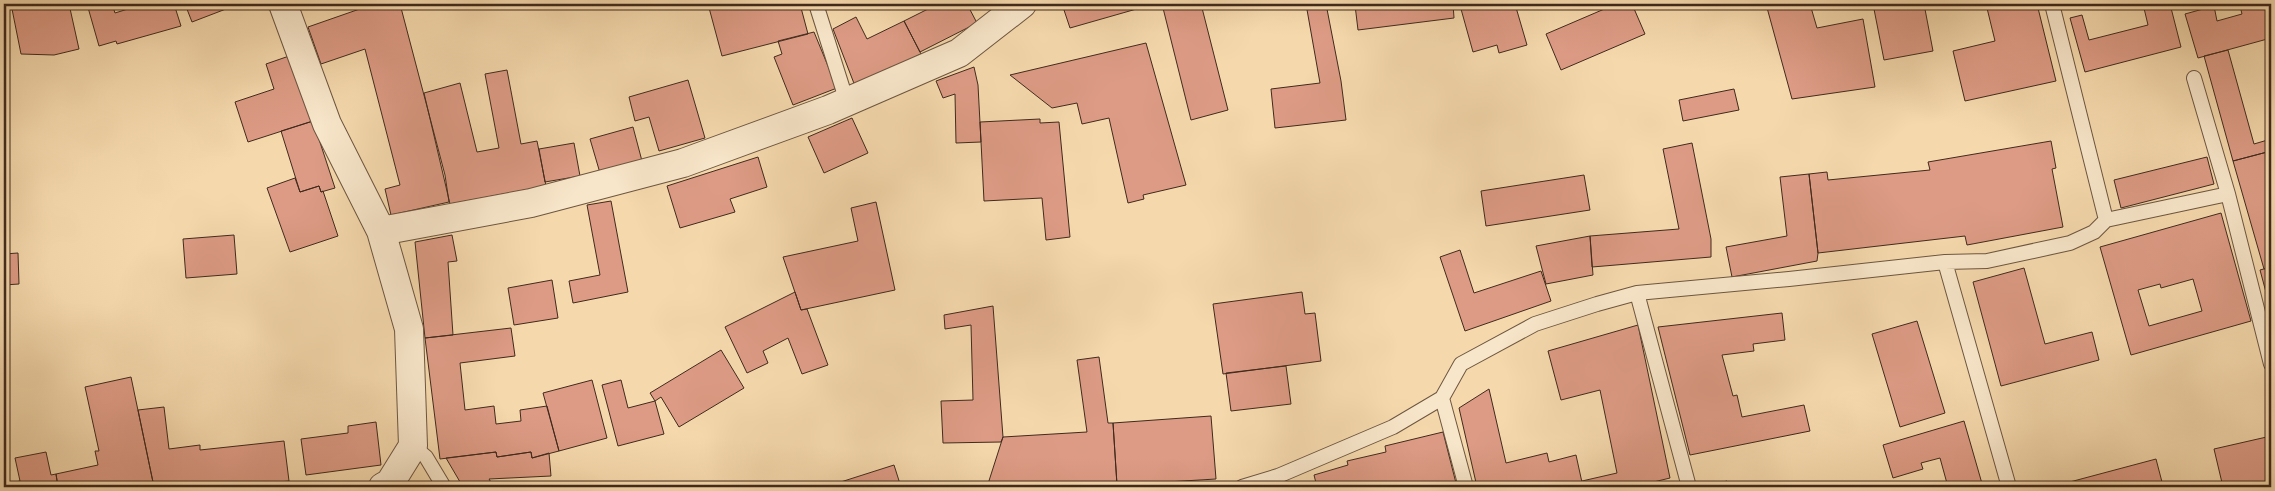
<svg xmlns="http://www.w3.org/2000/svg" width="2275" height="491" font-family="Cardo,serif">
<style>
.building{fill:#dd9b85;stroke:#402a1c;fill-rule:evenodd}
.lines{fill:none;stroke-linecap:round;stroke-linejoin:round}
.lane-casing{stroke:#6d5640;stroke-width:16}
.street-casing{stroke:#6d5640;stroke-width:30}
.lane{stroke:#f8e6ca;stroke-width:14}
.street{stroke:#f8e6ca;stroke-width:28}
</style>
<rect width="100%" height="100%" fill="#f5d9ad"/>
<filter id="stains"><feTurbulence type="fractalNoise" baseFrequency=".004" numOctaves="4"/><feColorMatrix values="0 0 0 0 .2 0 0 0 0 .09 0 0 0 0 .02 0 0 0 .5 -.17"/></filter>
<radialGradient id="worn" r=".72"><stop offset=".6" stop-color="#630" stop-opacity="0"/><stop offset="1" stop-color="#630" stop-opacity=".3"/></radialGradient>
<path class="building" d="M11,4H69L79,49L54,55L21,54Z
M87,4H112L115,13L144,4H174L181,26L117,44L116,41L99,46Z
M185,4H239L192,22Z
M374,4H400L445,175L449,202L391,215L385,189L400,185L365,49L321,64L308,27Z
M708,4H800L808,34L722,56Z
M938,4H967L977,23L920,52L904,21Z
M1062,4H1139L1140,8L1070,28Z
M1162,4H1201L1228,110L1191,120Z
M1306,4H1326L1341,81L1346,120L1275,128L1271,89L1320,83Z
M1367,4H1453L1454,18L1358,30L1355,5Z
M1480,4H1515L1527,45L1499,53L1497,45L1473,52L1461,9Z
M1616,4H1632L1645,34L1561,70L1546,34Z
M1766,4H1810L1817,28L1863,19L1875,87L1792,99Z
M1873,4H1924L1933,51L1884,60Z
M1986,4H2037L2056,81L1965,101L1953,51L1995,41Z
M2143,4H2170L2181,47L2085,72L2070,18L2082,15L2089,40L2148,25Z
M2247,4H2271V38L2198,58L2185,14L2214,6L2217,21L2242,14L2240,6Z
M856,17L867,39L904,21L921,54L855,86L833,29Z
M814,32L837,88L793,105L774,57L782,54L778,41Z
M1146,43L1186,185L1143,195L1144,199L1128,203L1109,118L1082,124L1077,103L1052,108L1010,75Z
M2228,50L2254,144L2271,139V151L2233,161L2204,56Z
M292,55L313,121L248,142L235,102L274,89L266,64Z
M974,67L978,85L981,142L956,143L955,94L943,98L936,81Z
M507,70L521,144L537,141L546,186L450,204L424,93L460,83L477,152L499,148L485,74Z
M688,80L705,138L659,151L649,117L635,121L629,97Z
M1734,89L1739,110L1683,121L1679,100Z
M852,118L868,153L824,173L808,137Z
M1040,119V123L1059,122L1070,237L1046,240L1042,198L984,201L980,122Z
M313,121L335,188L321,192L319,186L300,192L281,131Z
M633,127L642,161L600,173L590,139Z
M2051,141L2056,168L2052,169L2063,227L1967,245L1965,236L1818,253L1809,174L1827,172L1828,180L1930,170L1928,162Z
M574,143L580,176L545,182L539,149Z
M1692,143L1711,239V257L1592,267L1590,236L1679,229L1663,149Z
M2271,151V267L2264,269L2233,161Z
M758,157L767,187L730,199L735,212L680,228L667,186Z
M2207,157L2214,184L2121,208L2114,180Z
M1809,174L1818,253L1817,261L1732,277L1726,247L1787,236L1780,177Z
M1584,175L1590,210L1486,226L1481,191Z
M295,178L300,192L319,186L321,192L323,191L338,236L290,252L267,188Z
M611,201L628,292L573,303L569,281L600,275L587,205Z
M876,202L895,290L801,310L783,257L858,241L851,208Z
M2221,213L2251,321L2131,355L2100,247ZM2193,279L2202,311L2149,326L2138,290L2160,284L2161,288Z
M234,235L237,274L186,278L183,239Z
M452,235L457,261L448,262L453,335L425,338L415,242Z
M1590,236L1593,275L1546,284L1536,246Z
M1460,250L1474,293L1541,271L1551,301L1465,331L1440,257Z
M18,253L19,284L4,285V254Z
M2271,267V295L2267,296L2260,270Z
M2024,268L2045,344L2092,332L2099,360L2001,386L1973,282Z
M552,280L558,318L514,325L508,288Z
M795,292L801,310L807,309L828,365L802,374L788,338L763,351L768,363L747,373L725,327Z
M1302,292L1305,314L1315,313L1321,361L1223,374L1213,304Z
M993,306L1003,437L1001,442L943,443L941,401L973,400L971,325L945,329L944,315Z
M1782,313L1785,340L1753,344L1754,351L1722,355L1733,396L1737,395L1742,417L1804,405L1810,431L1690,455L1658,327Z
M1917,321L1945,413L1900,427L1872,334Z
M1638,325L1670,478L1633,487H1583L1582,481L1617,473L1600,390L1561,400L1548,351Z
M511,328L515,356L460,363L465,410L494,406L496,424L521,421L520,410L547,406L559,451L532,458L531,452L497,457L496,452L440,459L425,338Z
M721,350L744,388L679,427L661,397L655,401L650,393Z
M1099,357L1108,423H1113L1117,485L987,487L1003,437L1087,432L1077,360Z
M1286,366L1291,404L1231,411L1226,373Z
M131,377L154,487H58L56,474L98,465L95,451H99L85,387Z
M592,380L607,438L559,451L543,393Z
M621,380L628,408L655,401L664,434L618,446L602,385Z
M1489,389L1506,463L1547,453L1549,462L1576,455L1583,487H1477L1459,408Z
M4,393L7,411H4Z
M164,407L169,449L200,445V450L284,441L289,481L232,487H154L138,410Z
M1211,416L1216,479L1117,485L1113,423Z
M1964,421L1983,487H1948L1940,458L1921,463L1923,469L1893,478L1883,445Z
M376,422L381,465L306,475L301,439L348,433V426Z
M1443,432L1457,487H1317L1314,475L1348,465L1347,461L1386,452L1385,446Z
M2271,436V487H2223L2214,449Z
M46,452L51,475L56,474L58,487H4V484L20,481L15,458Z
M496,452L497,457L531,452L532,458L549,453L551,476L489,479L494,487H463L446,458Z
M2156,459L2162,482L2143,487H2051Z
M894,465L901,487H825Z
M1727,481L1729,487H1703Z"/>
<g class="lines">
<g class="lane-casing">
<path id="lane" d="M816,4L847,102
M2052,4L2106,220
M2194,78L2228,194L2271,364
M1945,262L2009,487
M1637,293L1689,487
M1442,398L1466,487
M413,446L426,457L444,487
M1242,487L1278,476L1393,427L1442,398L1461,364L1535,324L1597,304L1637,293L1789,279L1945,262L1987,261L2070,243L2094,232L2106,220L2228,194"/>
</g>
<g class="street-casing">
<path id="street" d="M283,4L327,124L381,231
M383,487L390,483L413,446L409,329L381,231L531,203L683,163L828,110L959,53L1022,4"/>
</g>
<use href="#lane" class="lane"/>
<use href="#street" class="street"/>
</g>
<rect width="2275" height="491" fill="none" stroke="#f5d9ad" stroke-width="20"/>
<rect x="5" y="5" width="2265" height="481" fill="none" stroke="#402a1c" stroke-width="2.5"/>
<rect x="10" y="10" width="2255" height="471" fill="none" stroke="#402a1c"/>
<rect width="100%" height="100%" filter="url(#stains)"/>
<rect width="100%" height="100%" fill="url(#worn)"/>
</svg>
